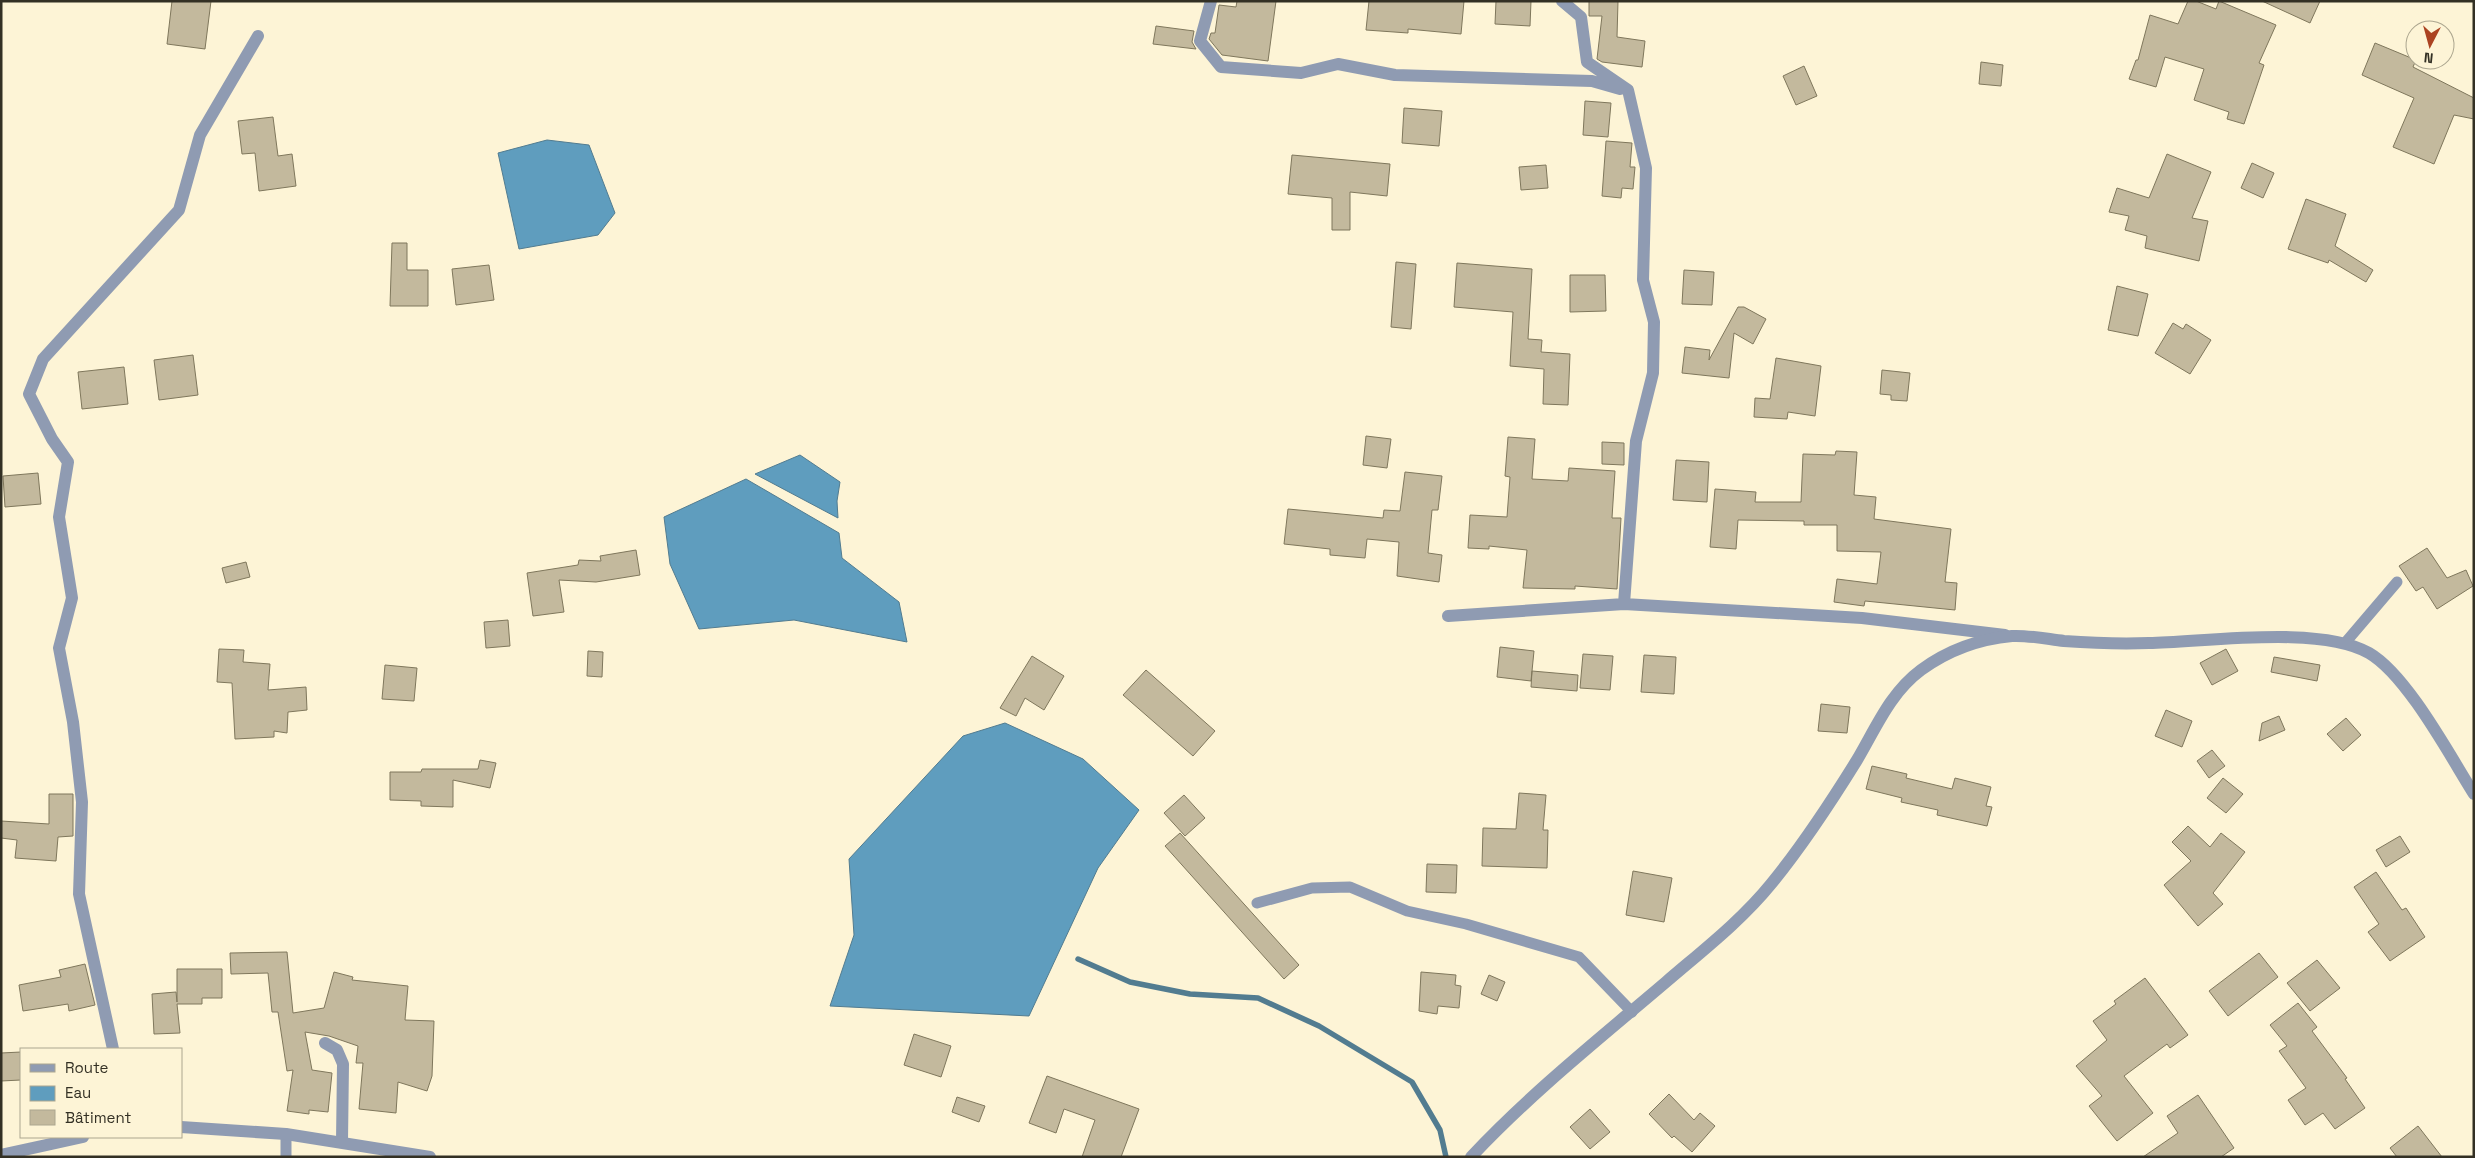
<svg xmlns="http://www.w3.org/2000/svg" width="2475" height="1158" font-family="'Space Grotesk',sans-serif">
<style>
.water{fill:#5f9dbe;stroke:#527c90}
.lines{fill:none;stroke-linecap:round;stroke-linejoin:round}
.stream{stroke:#527c90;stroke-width:5.5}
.building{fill:#c3b99d;stroke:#7f775c}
.service{stroke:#8f9bb2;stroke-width:11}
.minor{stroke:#8f9bb2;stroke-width:12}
.tertiary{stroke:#8f9bb2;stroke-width:12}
</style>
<rect width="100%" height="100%" fill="#fdf4d6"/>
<path class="water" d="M547,140L589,145L615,213L598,235L519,249L498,153Z
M800,455L840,482L837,501L838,518L755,474Z
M746,479L839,533L842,558L899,602L907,642L794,620L699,629L670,564L664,517Z
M1005,723L1083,759L1139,810L1098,868L1029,1016L830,1006L854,935L849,859L963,736Z"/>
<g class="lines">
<path class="stream" d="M1078,959L1130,982L1190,994L1258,998L1319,1026L1412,1082L1440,1130L1446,1157"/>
</g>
<path class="building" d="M172,1H211L205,49L167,44Z
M1237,1H1276L1268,61L1222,55L1209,39L1211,33H1215L1219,5L1236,7Z
M1369,1H1464L1461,34L1408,29V33L1366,30Z
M1496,1H1531L1530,26L1495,24Z
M1589,1H1618L1617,37L1645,41L1642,67L1602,62L1597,59L1602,16H1589Z
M2188,1H2196L2216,9L2219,1L2276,25L2259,63L2264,65L2244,124L2227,119L2229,112L2194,100L2204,69L2165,57L2156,87L2129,79L2136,60H2138L2150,15L2178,24Z
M2262,1H2320L2310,23Z
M1156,26L1194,31L1192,42L1196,49L1153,44Z
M2375,43L2416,60L2413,67L2474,98V119L2454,115L2434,164L2393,147L2414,98L2362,75Z
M1981,62L2003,65L2001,86L1979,84Z
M1804,66L1817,96L1796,105L1783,76Z
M1585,101L1611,103L1608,137L1583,135Z
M1404,108L1442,111L1439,146L1402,143Z
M273,117L278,156L292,154L296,186L259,191L255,153L242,154L238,121Z
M1606,141L1632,143L1630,167H1635L1633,189L1622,188L1621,198L1602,196Z
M2167,154L2211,172L2192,218L2208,221L2199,261L2145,248L2147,236L2125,230L2129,216L2109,212L2117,188L2149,198Z
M1292,155L1390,164L1387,196L1350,192V230H1332V198L1288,194Z
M2252,163L2274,173L2263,198L2241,188Z
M1546,165L1548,188L1521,190L1519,167Z
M2306,199L2346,214L2335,246L2373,270L2366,282L2329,260L2328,263L2288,249Z
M392,243H407V270H428V306H390Z
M1396,262L1416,264L1411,329L1391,327Z
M1457,263L1532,269L1528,339L1542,340L1541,352L1570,354L1568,405L1543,404L1544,369L1510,366L1513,312L1454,307Z
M489,265L494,300L456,305L452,269Z
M1684,270L1714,272L1712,305L1682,304Z
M1570,275H1605L1606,311L1570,312Z
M2117,286L2148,294L2138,336L2108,330Z
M1738,307H1744L1766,319L1753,344L1734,333L1729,378L1682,373L1685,347L1710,350L1709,360Z
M2173,323L2183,329L2186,324L2211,340L2190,374L2155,353Z
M193,355L198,395L159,400L154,360Z
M1776,358L1821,366L1815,416L1788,412L1787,419L1754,417L1755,398L1770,399Z
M124,367L128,404L82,409L78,372Z
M1882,370L1910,373L1907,401L1891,400V395L1880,394Z
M1366,436L1391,439L1387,468L1363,465Z
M1508,437L1535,439L1532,479L1568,481L1569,468L1615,471L1612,518H1621L1617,589L1575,586V589L1523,588L1527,550L1489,546V549L1468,548L1470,515L1507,517L1510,477L1505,476Z
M1602,442L1624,443V465L1602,464Z
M1836,451L1857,452L1854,495L1876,497L1874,519L1951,529L1945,582L1957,583L1955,610L1865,601L1864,606L1834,602L1837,579L1877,584L1881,552L1837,551V525H1804V521L1738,520L1736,549L1710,547L1715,489L1756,492L1755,502H1801L1803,454L1835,455Z
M1676,460L1709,462L1707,502L1673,500Z
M1405,472L1442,476L1438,510H1432L1428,553L1442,555L1439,582L1397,576L1399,542L1367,539L1365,558L1330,555V549L1284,544L1288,509L1383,518L1384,510L1400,511Z
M38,473L41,504L5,507L3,476Z
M2427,548L2447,578L2466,570L2473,586L2437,609L2423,587L2416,591L2399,566Z
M636,550L640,575L596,582L559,580L564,612L533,616L527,573L578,565L579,560L601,561L600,556Z
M246,562L250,577L226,583L222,568Z
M508,620L510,646L486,648L484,622Z
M1500,647L1534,651L1531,681L1497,677Z
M219,649L244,650L243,662L270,664L268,690L306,687L307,710L288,712L287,733L274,731V737L235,739L232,683L217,682Z
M2226,649L2238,671L2212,685L2200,663Z
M588,651L603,652L602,677L587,676Z
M1583,654L1613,656L1610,690L1580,688Z
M1644,655L1676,657L1674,694L1641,692Z
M1032,656L1064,676L1044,710L1025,698L1016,716L1000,708Z
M2274,657L2320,665L2317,681L2271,672Z
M385,665L417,668L414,701L382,699Z
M1146,670L1215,731L1193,756L1123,695Z
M1532,671L1578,675L1577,691L1531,687Z
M1821,704L1850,707L1847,733L1818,731Z
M2166,710L2192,721L2182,747L2155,736Z
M2279,716L2285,730L2259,741L2262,723Z
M2346,718L2361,735L2343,751L2327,734Z
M2212,750L2225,766L2209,778L2197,761Z
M480,760L496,763L490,788L453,780V807L421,806V801L390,800V772H421L422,769H478Z
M1872,766L1907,774L1906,778L1952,789L1955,778L1991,787L1986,806L1992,807L1987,826L1937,815L1938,810L1901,802L1902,798L1866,789Z
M2223,778L2243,794L2226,813L2207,798Z
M1519,793L1546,795L1543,830H1548L1547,868L1482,866L1483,828L1516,829Z
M49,794H73V836L58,837L56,861L15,858L17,840L1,838V821L49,824Z
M1184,795L1205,818L1185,836L1164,813Z
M2188,826L2210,847L2221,833L2245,852L2213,893L2223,904L2198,926L2164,885L2191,861L2172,842Z
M1180,833L1299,965L1284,979L1165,846Z
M2400,836L2410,852L2386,867L2376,850Z
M1427,864L1457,865L1456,893L1426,892Z
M1633,871L1672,878L1664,922L1626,915Z
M2376,872L2402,910L2406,908L2425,937L2390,961L2368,932L2379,924L2354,887Z
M287,952L293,1013L324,1008L334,972L353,977L352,980L408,986L405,1020L434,1021L432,1076L427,1091L398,1082L396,1113L359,1109L363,1063H356L358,1046L329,1036L305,1032L312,1070L332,1073L328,1112L309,1110V1114L287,1111L293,1070L287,1071L278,1012H272L268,973L231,974L230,953Z
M2259,953L2278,977L2228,1016L2209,991Z
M2317,960L2340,988L2310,1011L2287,983Z
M85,964L95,1005L69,1011L68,1004L23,1011L19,985L61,977L59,970Z
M177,969H222V998H202V1004H177L180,1033L154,1034L152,994L176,992L177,1002Z
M1421,972L1456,975L1455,985L1461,986L1459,1008L1438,1006L1437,1014L1419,1011Z
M1489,975L1505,982L1497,1001L1481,994Z
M2145,978L2188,1035L2170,1048L2167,1044L2124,1076L2153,1113L2117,1141L2089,1106L2102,1096L2076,1066L2107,1040L2093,1021L2116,1004L2114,1001Z
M2298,1003L2317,1027L2312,1031L2347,1078L2345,1079L2365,1108L2335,1129L2323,1113L2305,1125L2288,1100L2306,1088L2279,1051L2287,1046L2270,1025Z
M914,1034L951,1046L941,1077L904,1065Z
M21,1052V1080L1,1081V1053Z
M1047,1076L1139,1109L1121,1157H1082L1095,1120L1064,1109L1056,1133L1029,1123Z
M1669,1094L1694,1120L1700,1113L1715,1126L1692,1152L1674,1136L1672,1138L1649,1114Z
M2198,1095L2234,1148L2221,1157H2143L2178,1133L2167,1116Z
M957,1097L985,1106L979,1122L952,1112Z
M1590,1109L1610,1132L1590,1149L1570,1127Z
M2418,1126L2442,1157H2397L2390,1148Z"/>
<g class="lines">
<path class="service" d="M2345,643L2397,582
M1257,903L1312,888L1350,887L1407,911L1466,924L1579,957L1632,1012
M286,1157V1134"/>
<path class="minor" d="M1211,1L1200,41L1221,67L1301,73L1338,64L1395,75L1592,81L1620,89
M1562,1L1581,17L1587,62L1628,90L1646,168L1643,280L1654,322L1653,373L1636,441L1624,604
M1448,616L1624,604L1862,618L2005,635
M325,1043L337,1050L343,1064L342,1141
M113,1049L79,894L82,802L73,722L59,648L72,598L59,517L68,462L52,439L29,394L43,359L179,210L200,135L258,36"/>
<path class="tertiary" d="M181,1127L286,1134L430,1157
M1,1155L83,1137
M1471,1157C1531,1093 1599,1039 1666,982C1702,951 1741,921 1771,884C1803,845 1831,802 1857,760C1876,728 1890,693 1921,670C1947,651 1979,639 2012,636C2028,635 2047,639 2064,641C2092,643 2121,644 2149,643C2206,642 2320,625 2369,653C2407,675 2450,756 2474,794"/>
</g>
<rect width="2475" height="1158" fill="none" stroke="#333024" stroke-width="5"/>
<rect x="20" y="1048" width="162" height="90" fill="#fdf4d6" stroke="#aca68f"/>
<rect x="30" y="1064" width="25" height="8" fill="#8f9bb2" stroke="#aca68f"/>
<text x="65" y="1073" font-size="15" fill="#333024">Route</text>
<rect x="30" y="1086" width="25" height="15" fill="#5f9dbe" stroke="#aca68f"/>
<text x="65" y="1098" font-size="15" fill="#333024">Eau</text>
<rect x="30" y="1110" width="25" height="15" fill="#c3b99d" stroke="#aca68f"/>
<text x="65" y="1123" font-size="15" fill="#333024">Bâtiment</text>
<g transform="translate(2430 45) rotate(186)"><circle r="24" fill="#fdf4d6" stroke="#aca68f"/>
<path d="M0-4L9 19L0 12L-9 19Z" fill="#ab4321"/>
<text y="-8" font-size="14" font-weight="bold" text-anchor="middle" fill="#333024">N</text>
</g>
</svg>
